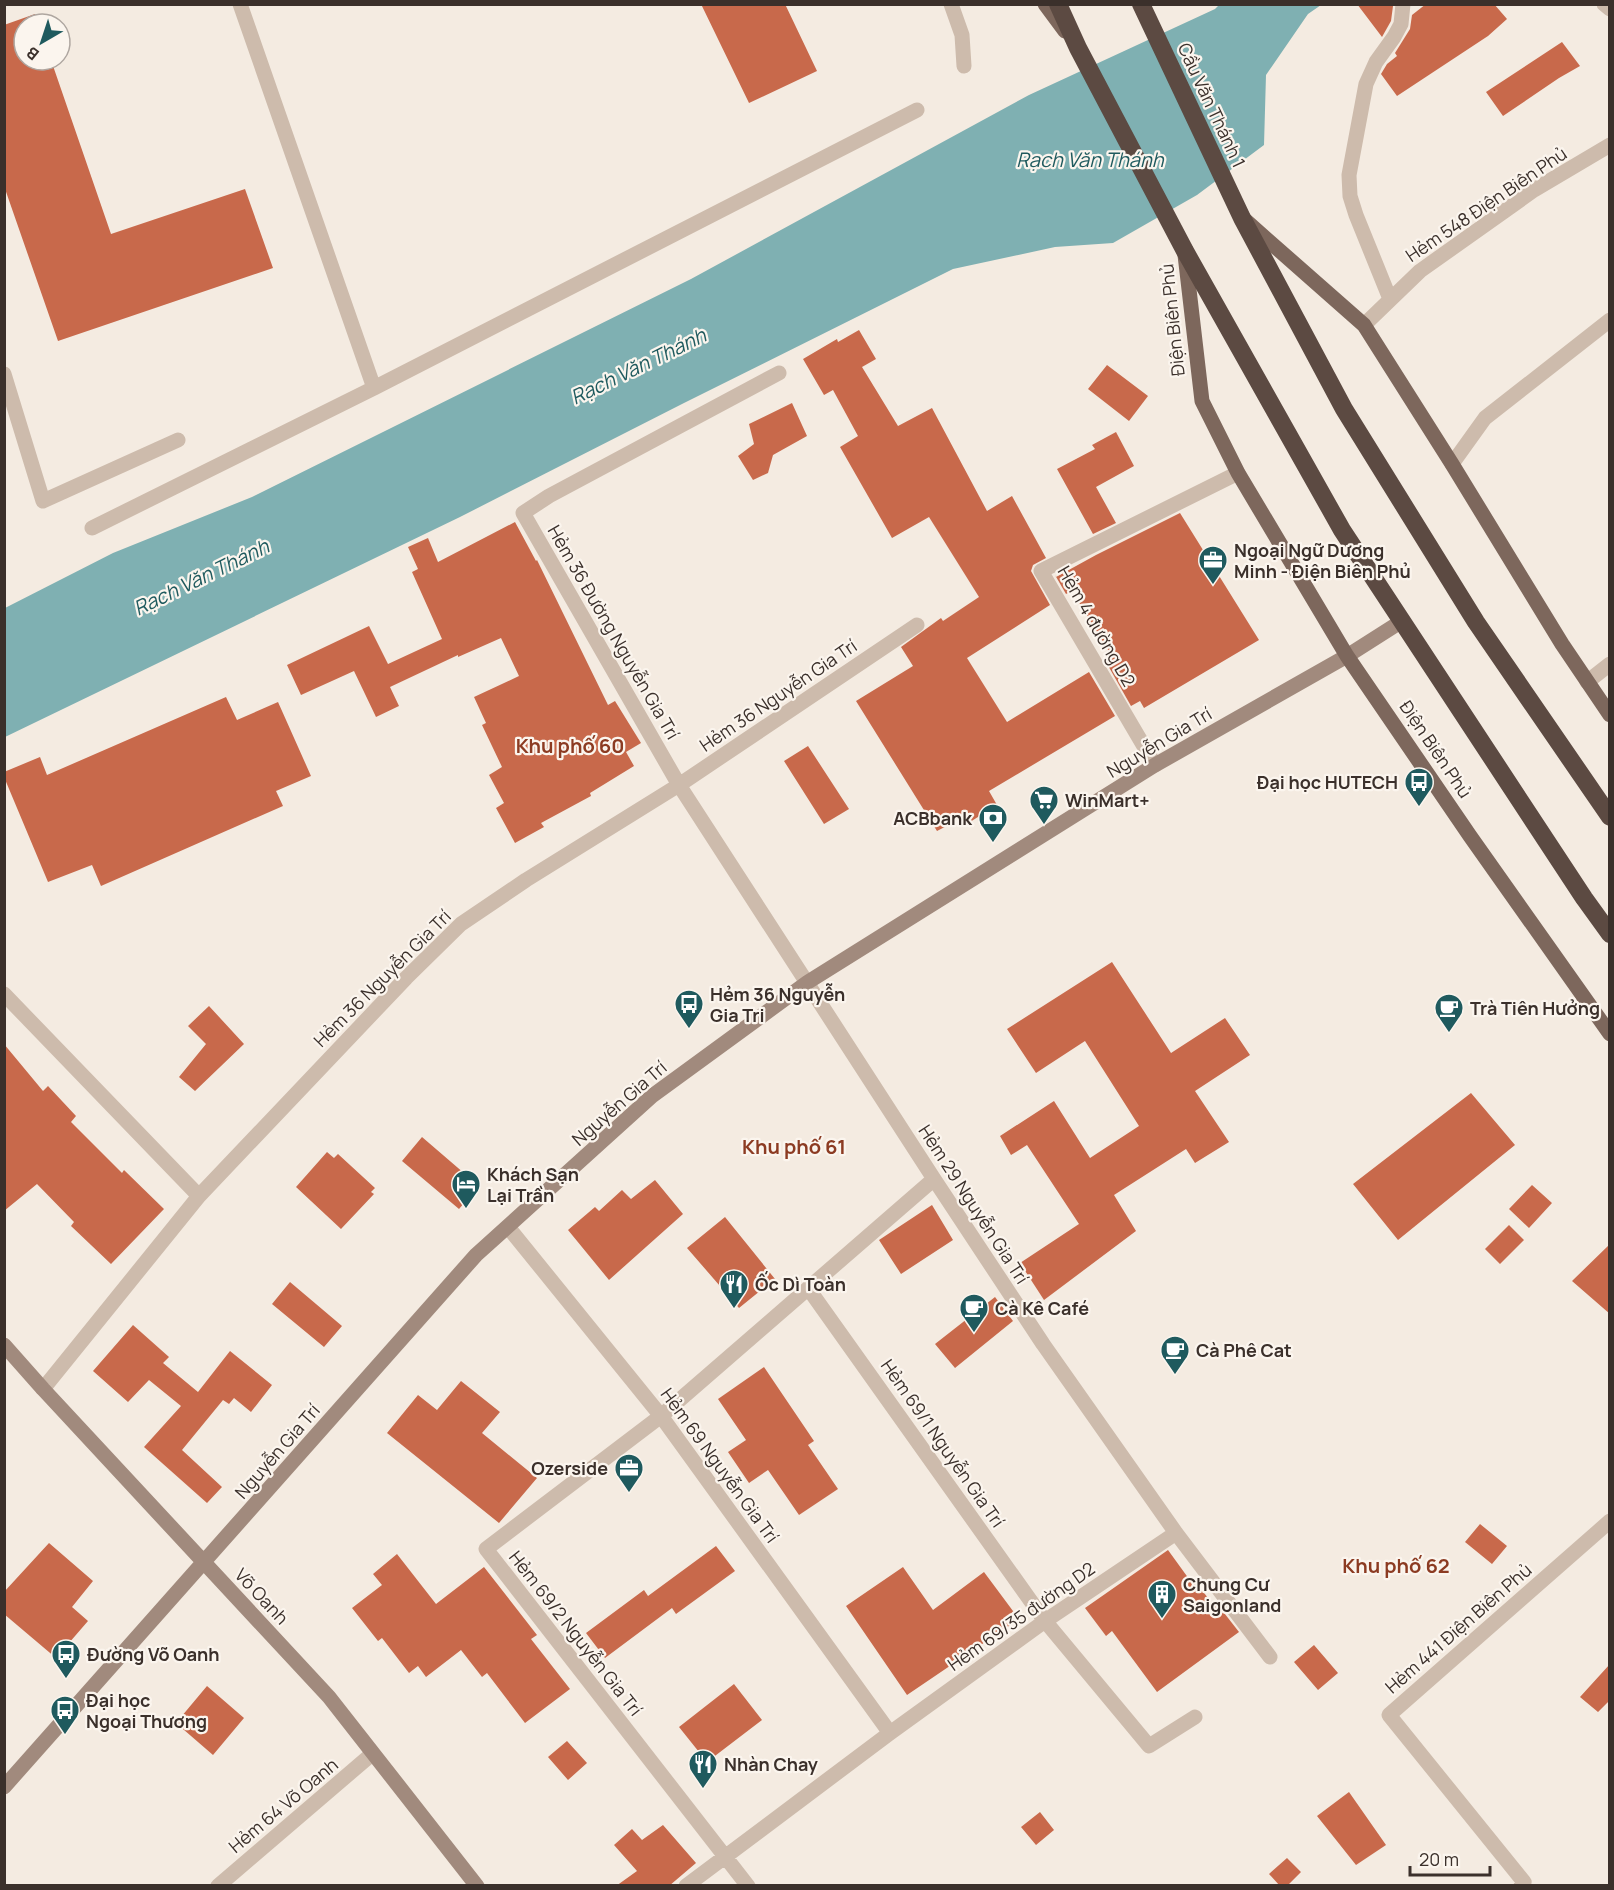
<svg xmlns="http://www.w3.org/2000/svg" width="1614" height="1890" font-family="Manrope,sans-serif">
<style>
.water{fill:#7fb0b2}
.building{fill:#c8694b}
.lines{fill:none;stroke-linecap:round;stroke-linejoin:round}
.street{stroke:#cdbbac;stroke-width:15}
.secondary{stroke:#a18a7d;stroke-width:15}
.primary{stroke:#7d675c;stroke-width:15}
.highway{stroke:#5c4a42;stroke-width:18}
.labels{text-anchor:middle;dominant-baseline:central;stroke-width:4.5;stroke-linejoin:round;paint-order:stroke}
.street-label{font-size:18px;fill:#3b302b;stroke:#fbf5ee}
.poi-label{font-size:18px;font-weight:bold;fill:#3b302b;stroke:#fbf5ee;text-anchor:start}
.water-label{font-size:20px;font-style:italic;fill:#1f5a5e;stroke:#fbf5ee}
.neighbourhood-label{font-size:20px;font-weight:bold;fill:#8c3b22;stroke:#fbf5ee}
</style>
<rect width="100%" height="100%" fill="#f4ebe1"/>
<path class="water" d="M1219,5H1321L1308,14L1266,75L1264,145L1197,195L1113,243L1055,247L953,269L684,403L460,517L5,737V608L113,553L252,497L691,279L1029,95L1215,9Z"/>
<path class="building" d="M701,4H785L817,71L749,103Z
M1357,4H1392L1393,6L1391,21L1382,37Z
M1426,4H1494L1507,19L1488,36L1397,96L1381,74L1387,64L1397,56L1395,53L1410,29L1412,15Z
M35,14L39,24H24V60H51L111,234L245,189L273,268L58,341L4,186V25Z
M1562,42L1580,66L1559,78L1503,116L1486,92Z
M859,330L876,359L862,367L898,426L932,408L987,511L1012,496L1046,558L1033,565L1031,571L1050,605L967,658L1007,722L1089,672L1115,716L989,791L997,805L970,822L966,816L937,831L856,701L913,666L901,647L941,618L943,621L979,597L929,517L892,538L840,447L858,436L833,390L824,395L803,359L837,339L838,342Z
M1107,365L1148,396L1129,421L1088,389Z
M792,403L807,436L773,455L768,473L753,480L738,456L754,444L749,424Z
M1116,432L1134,466L1096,487L1116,523L1093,534L1057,469L1095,449L1092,445Z
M1180,513L1259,640L1144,708L1140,701L1131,706L1106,662L1113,658L1072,591L1066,594L1055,575L1056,577L1096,555Z
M515,522L536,561L537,560L608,705L615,701L641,743L626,752L634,766L590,793L591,796L541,823L544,827L515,843L496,808L504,803L489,775L502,767L482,725L486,723L474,697L519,676L501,638L458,657V655L390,687L399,706L376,717L354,671L301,695L287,665L369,626L388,664L442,639L412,572L418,569L408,547L428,538L438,562Z
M226,697L237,720L278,702L311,776L276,791L283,806L101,886L92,865L48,882L4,777V772L40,757L47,775Z
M808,746L849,809L824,824L784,761Z
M1112,962L1171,1053L1225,1018L1250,1055L1195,1091L1229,1142L1195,1163L1186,1149L1114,1195L1136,1231L1044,1300L1020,1263L1079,1224L1027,1145L1011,1155L1000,1136L1054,1101L1090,1158L1139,1126L1085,1041L1036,1073L1007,1029Z
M209,1006L244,1044L195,1091L179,1077L206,1044L188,1026Z
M4,1044L43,1091L48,1086L76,1116L71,1122L122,1173L124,1170L164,1209L111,1264L71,1226L74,1222L37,1184L4,1211Z
M1471,1093L1515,1145L1398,1240L1353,1184Z
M422,1137L479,1186L459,1209L402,1161Z
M327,1152L334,1158L338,1154L375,1188L371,1192L374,1194L341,1229L296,1187Z
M655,1180L683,1214L609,1280L568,1230L595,1207L599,1211L622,1190L631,1199Z
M1532,1185L1552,1203L1529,1228L1509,1209Z
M932,1205L953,1240L901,1274L879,1240Z
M725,1217L775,1279L739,1308L687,1248Z
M1509,1225L1524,1240L1500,1264L1485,1249Z
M1610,1244V1314L1572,1281Z
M290,1282L342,1326L324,1347L272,1304Z
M995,1297L1013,1321L955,1368L935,1344Z
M133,1325L169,1357L163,1363L198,1392L230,1351L272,1385L251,1412L234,1398L229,1404L223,1400L182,1450L222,1487L207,1503L144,1447L181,1406L149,1380L128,1402L93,1371Z
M764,1367L814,1441L808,1445L838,1489L799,1515L768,1470L749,1483L728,1452L746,1440L718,1399Z
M461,1381L500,1412L482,1433L537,1478L499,1523L387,1433L418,1395L437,1410Z
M1480,1524L1507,1546L1492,1564L1465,1542Z
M49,1543L93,1581L72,1607L88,1621L56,1658L4,1614V1592Z
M716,1546L735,1571L676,1614L672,1608L605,1658L586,1633L644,1590L648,1596Z
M1168,1550L1189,1579L1192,1577L1211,1602L1214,1600L1239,1632L1157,1692L1112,1631L1106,1636L1085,1608Z
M397,1554L436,1604L484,1567L537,1635L531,1639L570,1689L525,1723L487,1673L482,1677L461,1650L426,1677L418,1666L409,1673L382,1638L378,1641L352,1608L382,1585L373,1574Z
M903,1567L933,1610L984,1572L1019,1619L907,1695L846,1606Z
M1314,1645L1338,1673L1318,1690L1294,1662Z
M1610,1664V1700L1598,1712L1580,1697Z
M734,1684L762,1720L707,1762L679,1727Z
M207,1686L244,1718L213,1755L176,1723Z
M567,1741L587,1763L568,1780L548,1757Z
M1349,1792L1386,1845L1356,1865L1317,1816Z
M1040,1812L1054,1830L1036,1845L1021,1827Z
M663,1825L696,1863L669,1886H616L637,1871L614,1845L632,1829L642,1840Z
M1287,1858L1301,1872L1287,1886H1280L1269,1874Z"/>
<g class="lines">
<path class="street" d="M240,4L374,388L917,110
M951,4L962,35L964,66
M1604,4L1610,9
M1390,299L1356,215L1350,196L1349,175L1366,84L1376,62L1394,37L1401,24L1403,4
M1364,325L1420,271L1534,190L1610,145
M779,373L549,496L523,513L679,785L934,1179L1043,1344L1176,1533L1270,1657
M4,374L43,501L178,440
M1452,464L1485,418L1610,320
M92,528L374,388
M1587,682L1610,664
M1155,765L1041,571L1238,473
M4,994L199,1196
M508,1227L661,1416L890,1733
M808,1288L1045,1621L1149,1746L1195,1717
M43,1389L199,1196L406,978L461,924L526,880L679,785L917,625
M218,1886L372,1754
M686,1886L890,1733L1045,1621L1176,1533
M748,1886L486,1549L661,1416L934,1179
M1521,1886L1524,1882L1389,1715L1610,1521"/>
<path class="secondary" d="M4,1345L43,1389L329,1697L477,1886
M4,1787L476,1255L652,1096L808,982L1155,765L1347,656L1402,621"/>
<path class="primary" d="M1045,4L1065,31
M1246,221L1364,325L1452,464L1562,644L1610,715
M1185,255L1202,401L1238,473L1347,656L1470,836L1610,1034"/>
<path class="highway" d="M1058,4L1078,48L1185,251L1342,530L1584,898L1610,934
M1141,4L1242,218L1344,409L1476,622L1610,817"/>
</g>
<defs>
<g id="office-pin" transform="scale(1.5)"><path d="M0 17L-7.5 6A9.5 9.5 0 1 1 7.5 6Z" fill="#1f5a5e" stroke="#fbf5ee"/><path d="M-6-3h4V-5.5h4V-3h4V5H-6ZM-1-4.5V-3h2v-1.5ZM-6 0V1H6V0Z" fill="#fff"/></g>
<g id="bus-pin" transform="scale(1.5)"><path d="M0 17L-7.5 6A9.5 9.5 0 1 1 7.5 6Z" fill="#1f5a5e" stroke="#fbf5ee"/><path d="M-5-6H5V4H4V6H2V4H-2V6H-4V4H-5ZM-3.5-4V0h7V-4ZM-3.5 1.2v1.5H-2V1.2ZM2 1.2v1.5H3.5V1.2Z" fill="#fff"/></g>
<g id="supermarket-pin" transform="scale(1.5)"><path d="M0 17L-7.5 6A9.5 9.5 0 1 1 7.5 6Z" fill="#1f5a5e" stroke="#fbf5ee"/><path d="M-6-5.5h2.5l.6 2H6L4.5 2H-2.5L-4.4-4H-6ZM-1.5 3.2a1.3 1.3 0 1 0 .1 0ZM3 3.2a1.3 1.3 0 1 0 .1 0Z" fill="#fff"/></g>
<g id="bank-pin" transform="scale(1.5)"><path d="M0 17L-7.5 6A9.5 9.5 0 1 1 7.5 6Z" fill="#1f5a5e" stroke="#fbf5ee"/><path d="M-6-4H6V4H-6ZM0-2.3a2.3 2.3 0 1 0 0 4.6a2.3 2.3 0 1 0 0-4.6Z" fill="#fff"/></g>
<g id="cafe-pin" transform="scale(1.5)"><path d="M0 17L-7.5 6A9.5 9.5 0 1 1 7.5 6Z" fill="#1f5a5e" stroke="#fbf5ee"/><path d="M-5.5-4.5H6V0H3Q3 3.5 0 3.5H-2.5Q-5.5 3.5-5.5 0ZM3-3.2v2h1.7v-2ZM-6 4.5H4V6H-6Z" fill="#fff"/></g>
<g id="hotel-pin" transform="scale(1.5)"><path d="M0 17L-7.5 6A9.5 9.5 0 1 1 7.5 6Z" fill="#1f5a5e" stroke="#fbf5ee"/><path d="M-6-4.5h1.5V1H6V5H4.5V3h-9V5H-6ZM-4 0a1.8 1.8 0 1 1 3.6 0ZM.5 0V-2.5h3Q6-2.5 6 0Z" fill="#fff"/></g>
<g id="restaurant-pin" transform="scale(1.5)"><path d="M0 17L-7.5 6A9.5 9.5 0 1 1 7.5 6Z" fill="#1f5a5e" stroke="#fbf5ee"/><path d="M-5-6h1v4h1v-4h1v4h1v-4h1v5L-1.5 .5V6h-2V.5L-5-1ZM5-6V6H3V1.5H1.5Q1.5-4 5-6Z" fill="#fff"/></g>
<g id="building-pin" transform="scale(1.5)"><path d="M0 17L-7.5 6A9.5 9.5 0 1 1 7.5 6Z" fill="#1f5a5e" stroke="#fbf5ee"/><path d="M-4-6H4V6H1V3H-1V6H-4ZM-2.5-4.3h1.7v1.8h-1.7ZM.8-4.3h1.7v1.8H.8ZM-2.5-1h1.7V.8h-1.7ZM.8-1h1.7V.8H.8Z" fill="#fff"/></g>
</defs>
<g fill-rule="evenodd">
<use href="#office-pin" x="1213" y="560"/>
<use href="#bus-pin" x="1419" y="782"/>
<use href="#supermarket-pin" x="1044" y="800"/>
<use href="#bank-pin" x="993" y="818"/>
<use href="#bus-pin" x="689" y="1004"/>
<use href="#cafe-pin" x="1449" y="1008"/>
<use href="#hotel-pin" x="466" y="1184"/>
<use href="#restaurant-pin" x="734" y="1284"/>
<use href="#cafe-pin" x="974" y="1308"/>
<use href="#cafe-pin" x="1175" y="1350"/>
<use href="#office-pin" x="629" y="1468"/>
<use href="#building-pin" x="1162" y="1594"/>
<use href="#bus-pin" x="66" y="1654"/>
<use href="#bus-pin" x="65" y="1710"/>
<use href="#restaurant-pin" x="703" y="1764"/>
</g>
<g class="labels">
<g class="street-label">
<text transform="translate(1212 105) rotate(65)">Cầu Văn Thánh 1</text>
<text transform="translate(1486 204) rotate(-34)">Hẻm 548 Điện Biên Phủ</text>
<text transform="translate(1172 320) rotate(-96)">Điện Biên Phủ</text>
<text transform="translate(1097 626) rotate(60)">Hẻm 4 đường D2</text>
<text transform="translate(614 632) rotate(60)">Hẻm 36 Đường Nguyễn Gia Trí</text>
<text transform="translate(778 695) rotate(-34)">Hẻm 36 Nguyễn Gia Trí</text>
<text transform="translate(1159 742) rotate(-31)">Nguyễn Gia Trí</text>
<text transform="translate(1436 749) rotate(56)">Điện Biên Phủ</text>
<text transform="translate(382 978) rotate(-45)">Hẻm 36 Nguyễn Gia Trí</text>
<text transform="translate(619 1103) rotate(-41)">Nguyễn Gia Trí</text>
<text transform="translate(974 1204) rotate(57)">Hẻm 29 Nguyễn Gia Trí</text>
<text transform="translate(943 1443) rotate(55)">Hẻm 69/1 Nguyễn Gia Trí</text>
<text transform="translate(277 1451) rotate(-49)">Nguyễn Gia Trí</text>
<text transform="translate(720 1465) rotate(54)">Hẻm 69 Nguyễn Gia Trí</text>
<text transform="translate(262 1596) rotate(47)">Võ Oanh</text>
<text transform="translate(1021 1616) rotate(-35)">Hẻm 69/35 đường D2</text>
<text transform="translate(1458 1628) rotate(-41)">Hẻm 441 Điện Biên Phủ</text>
<text transform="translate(576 1633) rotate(52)">Hẻm 69/2 Nguyễn Gia Trí</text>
<text transform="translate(283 1805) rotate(-40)">Hẻm 64 Võ Oanh</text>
</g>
<g class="poi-label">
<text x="1234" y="550">Ngoại Ngữ Dương<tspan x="1234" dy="21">Minh - Điện Biên Phủ</tspan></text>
<text x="1398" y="782" text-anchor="end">Đại học HUTECH</text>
<text x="1065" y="800">WinMart+</text>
<text x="972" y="818" text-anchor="end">ACBbank</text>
<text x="710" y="994">Hẻm 36 Nguyễn<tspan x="710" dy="21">Gia Tri</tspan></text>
<text x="1470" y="1008">Trà Tiên Hưởng</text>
<text x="487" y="1174">Khách Sạn<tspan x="487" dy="21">Lại Trần</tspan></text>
<text x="755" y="1284">Ốc Dì Toàn</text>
<text x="995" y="1308">Cà Kê Café</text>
<text x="1196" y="1350">Cà Phê Cat</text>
<text x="608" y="1468" text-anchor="end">Ozerside</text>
<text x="1183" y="1584">Chung Cư<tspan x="1183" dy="21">Saigonland</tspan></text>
<text x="87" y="1654">Đường Võ Oanh</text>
<text x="86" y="1700">Đại học<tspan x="86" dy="21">Ngoại Thương</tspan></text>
<text x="724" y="1764">Nhàn Chay</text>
</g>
<g class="water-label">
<text x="1090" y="159">Rạch Văn Thánh</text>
<text transform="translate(638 366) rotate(-26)">Rạch Văn Thánh</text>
<text transform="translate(201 577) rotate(-26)">Rạch Văn Thánh</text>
</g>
<g class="neighbourhood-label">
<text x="570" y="745">Khu phố 60</text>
<text x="794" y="1146">Khu phố 61</text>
<text x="1396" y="1565">Khu phố 62</text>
</g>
</g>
<rect width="1614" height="1890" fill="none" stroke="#3b302b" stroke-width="12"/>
<g transform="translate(42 42) rotate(219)"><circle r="28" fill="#fbf5ee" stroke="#aea6a0" stroke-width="1.5"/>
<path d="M0-4.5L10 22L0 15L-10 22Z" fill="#1f5a5e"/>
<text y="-9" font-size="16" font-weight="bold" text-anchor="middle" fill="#3b302b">B</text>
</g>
<path d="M1410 1866v9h80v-9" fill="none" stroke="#3b302b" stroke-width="3"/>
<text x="1419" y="1866" font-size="18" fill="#3b302b" stroke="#fbf5ee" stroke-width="4.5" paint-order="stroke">20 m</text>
</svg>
